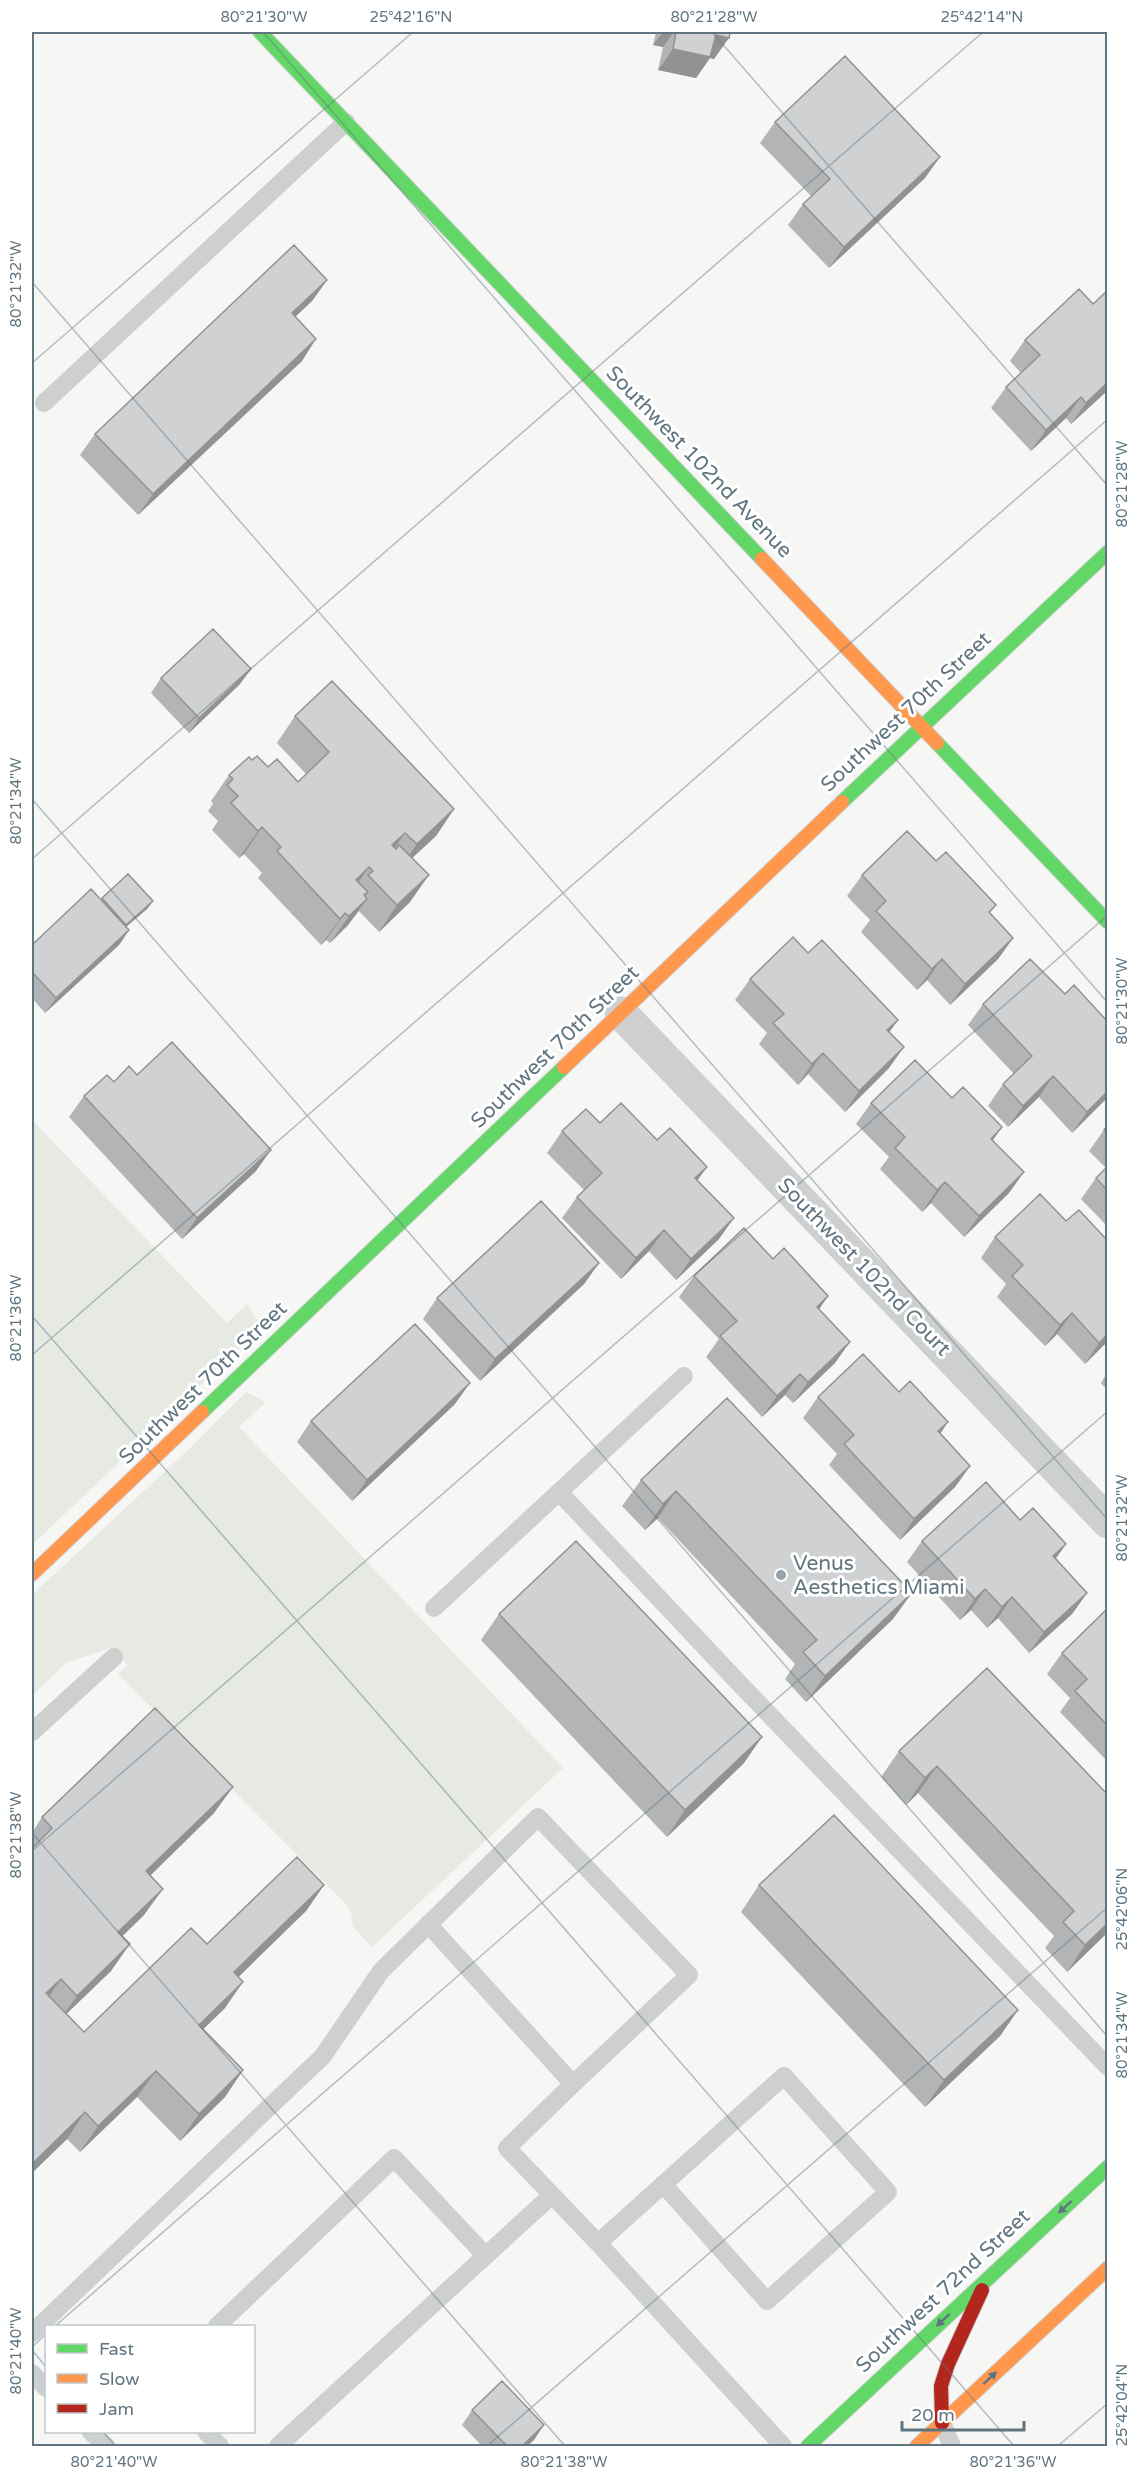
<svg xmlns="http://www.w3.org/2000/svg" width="1139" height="2478" font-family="'Varela Round',sans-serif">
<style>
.green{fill:#e6eae3}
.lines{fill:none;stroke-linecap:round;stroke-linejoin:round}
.fast-casing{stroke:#d3d4d5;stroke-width:16}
.slow-casing{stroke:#d3d4d5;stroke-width:16}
.jam-casing{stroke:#d3d4d5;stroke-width:16}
.lane{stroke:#ced0d0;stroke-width:18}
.street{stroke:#ced0d0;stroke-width:33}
.fast{stroke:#63d668;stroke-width:14}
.slow{stroke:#ff974d;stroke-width:14}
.jam{stroke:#b3261e;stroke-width:14}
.wall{fill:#b3b4b5}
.shaded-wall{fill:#929293}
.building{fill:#d0d1d2;stroke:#929293;stroke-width:1.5}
.oneway{fill:#617581}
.ticks{fill:none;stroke:#617581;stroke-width:1.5;stroke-opacity:0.45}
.poi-dot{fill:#95a2aa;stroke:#fff;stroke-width:2}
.labels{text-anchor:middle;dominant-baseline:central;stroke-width:6;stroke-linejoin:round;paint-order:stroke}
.street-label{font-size:21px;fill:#617581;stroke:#fff}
.poi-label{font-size:21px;fill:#617581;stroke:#fff;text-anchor:start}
.neatline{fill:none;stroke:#617581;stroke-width:2}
.ticks-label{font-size:15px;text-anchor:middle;fill:#617581}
</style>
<rect width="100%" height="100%" fill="#f6f6f5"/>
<path class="green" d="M32,1120L227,1323L247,1304L262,1327L32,1545Z
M246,1392L266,1402L239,1427L563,1768L372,1947L353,1927L351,1913L346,1904L118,1674L128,1665L110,1648L66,1663L32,1696V1595L189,1449Z"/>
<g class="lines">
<g class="fast-casing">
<path id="fast" d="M260,32L762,559
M937,743L1108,922
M842,802L1108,552
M202,1412L564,1067
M808,2446L1108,2167"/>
</g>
<g class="slow-casing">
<path id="slow" d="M762,559L937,743
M564,1067L842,802
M32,1574L202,1412
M917,2446L1108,2268"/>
</g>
<g class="jam-casing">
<path id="jam" d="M942,2423L941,2386L948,2364L982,2290"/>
</g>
<path class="lane" d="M44,403L346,122
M559,1492L737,1681L1108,2067
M434,1608L684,1376
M32,1732L114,1657
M573,2084L507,2148L598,2243L784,2076L888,2192L767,2301L663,2184
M598,2243L783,2446
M217,2326L394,2158L485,2255
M32,2333L323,2056L381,1971L538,1817L689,1975L573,2084L428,1924
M32,2373L46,2388
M942,2423L952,2446
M91,2432L106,2446
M206,2432L220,2446
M278,2446L552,2195"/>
<path class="street" d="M621,1013L1108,1522"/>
<use href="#fast" class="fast"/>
<use href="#slow" class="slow"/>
<use href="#jam" class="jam"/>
</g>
<path class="wall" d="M656,32H730L714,59L710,58L696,78L658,70L663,47L653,45Z
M775,122L925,178L829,268L788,225L803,204L811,196L760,143Z
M327,280L312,301L295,317L302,361L138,515L80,455L95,434Z
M1025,340L1107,391L1071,424L1066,418L1031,451L991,408L1006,387L1021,373L1010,361Z
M161,678L240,684L189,733L151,693Z
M295,716L454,809L436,836L412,858L410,902L379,932L359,911L348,925L330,943L326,940L321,945L258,878L262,873L244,854L239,858L212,830L218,821L208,811L213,804L211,801L229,775L268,767L298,782L306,774L277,743Z
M936,861L996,905L990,913L1013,938L998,959L950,1005L927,980L917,990L861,932L870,920L847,896L862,875Z
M102,898L153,901L147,909L126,927L129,930L119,945L45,1013L32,998V945Z
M808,953L898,1020L889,1032V1068L845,1112L808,1074L798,1085L759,1044L767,1033L735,1000L750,979Z
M983,1004L1107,1098L1072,1133L1039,1097L1008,1127L988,1106L1003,1084L1014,1074L968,1025Z
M114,1082L256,1171L182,1239L69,1117L84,1096Z
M952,1098L1002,1127L993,1140L1009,1193L964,1237L931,1203L922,1212L880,1169L889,1157L856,1124L871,1103Z
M600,1123L657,1140L707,1167L697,1180L719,1239L676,1280L649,1251L621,1279L562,1218L577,1197L584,1190L547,1153L562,1131Z
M1107,1126V1226L1081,1199L1096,1178L1106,1168L1089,1151L1104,1130Z
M995,1237L1107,1342L1085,1364L1057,1334L1045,1346L997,1297L1006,1284L981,1258Z
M773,1259L828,1296L819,1309L835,1363L793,1403L785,1395L762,1417L706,1357L719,1339L679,1297L694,1276Z
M599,1263L584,1284L480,1381L423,1319L437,1298Z
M1107,1373V1390L1101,1383Z
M899,1392L970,1466L955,1487L900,1540L829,1465L837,1454L803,1418L818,1397Z
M727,1398L893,1619L806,1702L785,1679L795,1664L658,1518L645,1530L622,1506L641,1480Z
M455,1404L352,1501L297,1442L311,1421Z
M922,1541L1066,1544L1056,1558L1087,1593L1072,1614L1029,1653L998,1618L987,1628L971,1610L960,1620L907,1562Z
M1107,1609V1761L1060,1712L1070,1698L1047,1674L1062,1653Z
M499,1614L744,1763L667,1837L481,1640Z
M987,1668L1107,1933L1067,1972L1045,1948L1054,1936L918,1793L906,1805L881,1777L899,1751Z
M214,1813L150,1876L144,1915L122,1936L111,1971L66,2014L84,2032L207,1944L324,1885L306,1911L238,1976L225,2008L203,2029L243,2070L225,2097L180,2141L137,2097L80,2152L67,2139L32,2173V1833L42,1817Z
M759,1885L1018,2010L1000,2036L925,2107L741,1912Z
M472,2410L534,2440L527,2446H482L462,2425Z"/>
<path class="shaded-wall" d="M663,32H674L663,47L653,45Z
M716,35L729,38L714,59L710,58L696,78L658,70L673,49Z
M940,157L925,178L829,268L844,247Z
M327,280L312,301L277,334L292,313Z
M316,339L302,361L138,515L153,494Z
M1107,383V391L1071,424L1086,403Z
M1081,397L1066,418L1031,451L1046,430Z
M251,669L240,684L189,733L199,718Z
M454,809L436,836L398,871L417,844Z
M262,827L244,854L239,858L258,831Z
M405,833L387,859L392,845Z
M369,867L351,893L356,880Z
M429,875L410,902L379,932L397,905Z
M368,892L354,911L367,899L348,925L330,943L364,895Z
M153,901L147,909L120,932L126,925Z
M345,913L326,940L321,945L340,919Z
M129,930L119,945L45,1013L56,998Z
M1013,938L998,959L950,1005L965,984Z
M942,959L927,980L917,990L932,969Z
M898,1020L883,1041L887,1030Z
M904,1047L889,1068L845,1112L859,1091Z
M823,1053L808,1074L798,1085L812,1064Z
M1053,1076L1039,1097L1008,1127L1023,1106Z
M1107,1092V1098L1072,1133L1087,1112Z
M1002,1127L987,1148L991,1139Z
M271,1150L256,1171L182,1239L197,1218Z
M707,1167L692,1188L695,1178Z
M1024,1172L1009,1193L964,1237L979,1216Z
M945,1182L931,1203L922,1212L937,1190Z
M734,1218L719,1239L676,1280L691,1259Z
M664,1230L649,1251L621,1279L636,1258Z
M599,1263L584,1284L480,1381L495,1359Z
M828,1296L814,1317L817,1307Z
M1072,1313L1057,1334L1045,1346L1060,1325Z
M1107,1335V1342L1085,1364L1099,1343Z
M850,1342L835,1363L793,1403L808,1382Z
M800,1374L785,1395L762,1417L777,1396Z
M470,1383L455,1404L352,1501L367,1480Z
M948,1422L934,1443L938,1431Z
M970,1466L955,1487L900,1540L914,1519Z
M676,1491L658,1518L645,1530L663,1504Z
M1066,1544L1051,1565L1053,1556Z
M985,1589L971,1610L960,1620L975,1599Z
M912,1593L893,1619L806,1702L825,1676Z
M1087,1593L1072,1614L1029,1653L1044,1632Z
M1012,1597L998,1618L987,1628L1002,1607Z
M762,1737L744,1763L667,1837L685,1810Z
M937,1766L918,1793L906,1805L925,1778Z
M233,1787L214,1813L127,1898L146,1871Z
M324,1885L306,1911L216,1999L234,1972Z
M163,1889L144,1915L99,1959L118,1932Z
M1107,1924V1933L1067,1972L1085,1945Z
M130,1944L111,1971L58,2022L77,1996Z
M61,1979L42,2006L46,1993Z
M243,1982L225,2008L181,2051L199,2025Z
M1018,2010L1000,2036L925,2107L944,2080Z
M243,2070L225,2097L180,2141L199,2114Z
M156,2071L137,2097L80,2152L98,2126Z
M85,2112L67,2139L32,2173V2164Z
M544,2425L534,2440L527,2446H522Z"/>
<path class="building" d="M676,32H730L729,38L716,35L710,57L673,49Z
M845,56L940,157L844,247L803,204L830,179L775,122Z
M294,245L327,280L292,313L316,339L153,494L95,434Z
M1079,289L1093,304L1107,291V383L1086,403L1081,397L1046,430L1006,387L1040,355L1025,340Z
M213,629L251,669L199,718L161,678Z
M332,681L454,809L417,844L405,833L392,845L396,849L399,845L429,875L397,905L368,875L373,871L369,867L356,880L368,892L364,895L367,899L349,916L345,913L340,919L277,851L281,847L262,827L258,831L231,803L238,796L227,785L233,779L229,775L249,757L252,760L257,756L268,767L277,759L298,782L329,752L295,716Z
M907,831L936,861L946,852L996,905L989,912L1013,938L965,984L942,959L932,969L876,911L886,901L862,875Z
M128,874L153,901L126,925L102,898Z
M91,889L129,930L56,998L32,972V945Z
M793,937L808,953L822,940L898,1020L887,1030L904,1047L859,1091L823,1053L812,1064L773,1023L784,1014L750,979Z
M1030,959L1065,994L1074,985L1107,1021V1034L1106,1036L1107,1038V1092L1087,1112L1053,1076L1023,1106L1003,1084L1032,1056L983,1004Z
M172,1042L271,1150L197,1218L84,1096L107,1075L114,1082L129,1066L137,1075Z
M915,1060L952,1098L963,1087L1002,1127L991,1139L1024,1172L979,1216L945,1182L937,1190L895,1148L905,1137L871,1103Z
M621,1103L657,1140L670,1128L707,1167L695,1178L734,1218L691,1259L664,1230L636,1258L577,1197L602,1173L562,1131L586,1109L600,1123Z
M1107,1126V1134L1104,1130Z
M1107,1167V1190L1096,1178Z
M1040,1194L1066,1221L1079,1210L1107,1240V1335L1099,1343L1072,1313L1060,1325L1012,1276L1023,1265L995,1237Z
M541,1201L599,1263L495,1359L437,1298Z
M744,1228L773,1259L784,1248L828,1296L817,1307L850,1342L808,1382L800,1374L777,1396L720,1336L737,1321L694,1276Z
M415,1324L470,1383L367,1480L311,1421Z
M863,1354L899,1392L910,1381L948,1422L938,1431L970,1466L914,1519L844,1444L854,1435L818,1397Z
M727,1398L912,1593L825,1676L803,1652L817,1640L676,1491L663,1504L641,1480Z
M986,1482L1020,1520L1033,1508L1066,1544L1053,1556L1087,1593L1044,1632L1012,1597L1002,1607L985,1589L975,1599L922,1541Z
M576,1541L762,1737L685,1810L499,1614Z
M1107,1609V1725L1075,1691L1087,1679L1062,1653Z
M987,1668L1107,1794V1924L1085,1945L1063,1922L1074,1911L937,1766L925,1778L899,1751Z
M155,1708L233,1787L146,1871L163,1889L118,1932L130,1944L77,1996L61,1979L46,1993L84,2032L191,1928L207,1944L297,1857L324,1885L234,1972L243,1982L199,2025L243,2070L199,2114L156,2071L98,2126L85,2112L32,2164V1849L52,1828L42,1817Z
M834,1815L1018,2010L944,2080L759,1885Z
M502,2381L544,2425L522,2446H507L472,2410Z"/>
<defs><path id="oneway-solid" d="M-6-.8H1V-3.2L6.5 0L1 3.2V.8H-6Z" transform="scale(1.5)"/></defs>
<g class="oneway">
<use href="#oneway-solid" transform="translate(1065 2207) rotate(137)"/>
<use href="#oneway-solid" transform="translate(943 2320) rotate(137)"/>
<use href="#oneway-solid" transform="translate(990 2378) rotate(-43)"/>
</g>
<path class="ticks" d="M263,32L1108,1003M712,32L1108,486M32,282L1108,1520M32,363L413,32M32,799L1108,2037M32,859L983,32M32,1316L1014,2446M32,1355L1108,419M32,1833L565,2446M32,1851L1108,915M55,2326L1108,1411M32,2347L46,2334M32,2350L46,2367M103,2432L116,2446M487,2446L1108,1907M1058,2446L1108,2403"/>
<circle class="poi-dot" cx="781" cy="1575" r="6"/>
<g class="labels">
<g class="street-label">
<text transform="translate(699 462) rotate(46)">Southwest 102nd Avenue</text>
<text transform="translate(906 712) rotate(-43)">Southwest 70th Street</text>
<text transform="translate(555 1047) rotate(-44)">Southwest 70th Street</text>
<text transform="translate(864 1267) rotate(46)">Southwest 102nd Court</text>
<text transform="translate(203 1383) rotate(-44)">Southwest 70th Street</text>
<text transform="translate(943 2291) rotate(-43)">Southwest 72nd Street</text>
</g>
<g class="poi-label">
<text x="793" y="1563">Venus<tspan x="793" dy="24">Aesthetics Miami</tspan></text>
</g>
</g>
<rect width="1139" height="2478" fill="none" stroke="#ffffff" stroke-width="66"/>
<rect x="45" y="2325" width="210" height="108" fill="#ffffff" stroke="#c0c8cd" stroke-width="1.5"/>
<rect x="57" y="2344" width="30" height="9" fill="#63d668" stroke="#c0c8cd" stroke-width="1.5"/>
<text x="99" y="2355" font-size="18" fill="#617581">Fast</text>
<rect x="57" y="2374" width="30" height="9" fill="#ff974d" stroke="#c0c8cd" stroke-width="1.5"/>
<text x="99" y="2385" font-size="18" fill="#617581">Slow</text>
<rect x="57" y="2404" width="30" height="9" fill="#b3261e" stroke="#c0c8cd" stroke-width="1.5"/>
<text x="99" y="2415" font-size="18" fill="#617581">Jam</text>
<path d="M902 2421v9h122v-9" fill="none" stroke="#617581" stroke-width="3"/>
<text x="911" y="2421" font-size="18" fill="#617581" stroke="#ffffff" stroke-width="4.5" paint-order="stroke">20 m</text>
<rect x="33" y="33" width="1073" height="2412" class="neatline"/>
<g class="ticks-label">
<text x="264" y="22">80°21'30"W</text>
<text x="411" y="22">25°42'16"N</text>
<text x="714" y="22">80°21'28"W</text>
<text x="982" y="22">25°42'14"N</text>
<text transform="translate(16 284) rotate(-90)" y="5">80°21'32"W</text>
<text transform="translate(1122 484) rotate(-90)" y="5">80°21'28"W</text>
<text transform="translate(16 801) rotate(-90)" y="5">80°21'34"W</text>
<text transform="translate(1122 1001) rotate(-90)" y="5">80°21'30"W</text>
<text transform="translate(16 1318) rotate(-90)" y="5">80°21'36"W</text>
<text transform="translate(1122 1518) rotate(-90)" y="5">80°21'32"W</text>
<text transform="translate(16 1835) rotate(-90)" y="5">80°21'38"W</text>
<text transform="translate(1122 1909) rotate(-90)" y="5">25°42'06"N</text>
<text transform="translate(1122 2035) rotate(-90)" y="5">80°21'34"W</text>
<text transform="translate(16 2351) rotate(-90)" y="5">80°21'40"W</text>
<text transform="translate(1122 2405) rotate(-90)" y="5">25°42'04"N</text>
<text x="114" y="2467">80°21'40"W</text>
<text x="564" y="2467">80°21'38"W</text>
<text x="1013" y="2467">80°21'36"W</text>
</g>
</svg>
